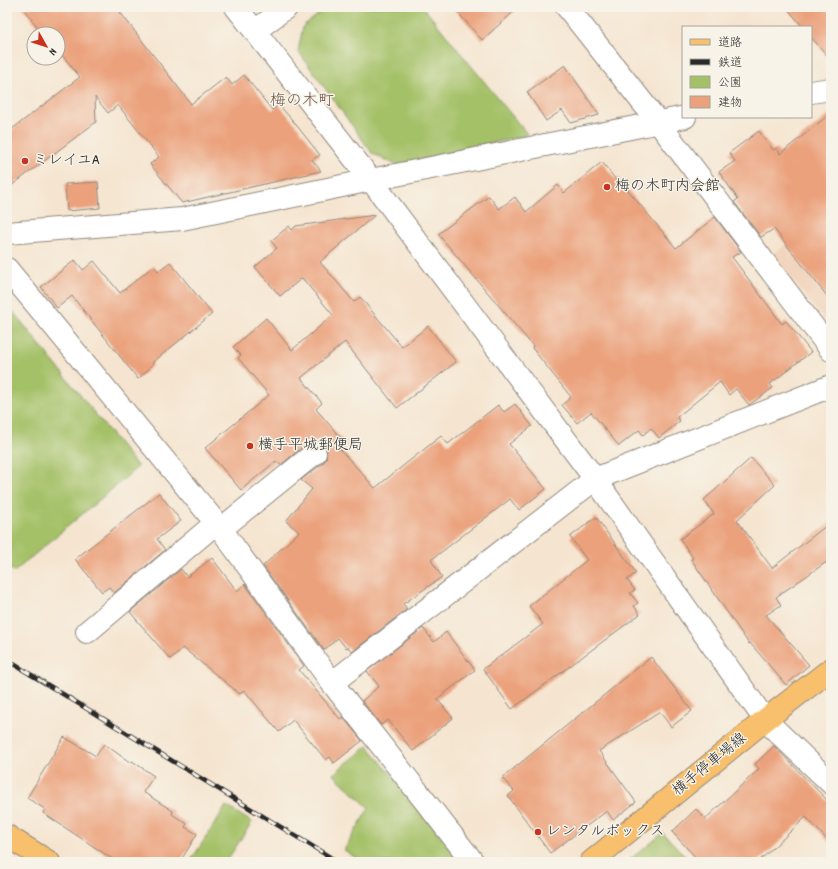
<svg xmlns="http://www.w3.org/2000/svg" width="838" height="869" font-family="Dekko,'Klee One',sans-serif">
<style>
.built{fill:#f2d5be}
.green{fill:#a4c168;stroke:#68764a}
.building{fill:#eba17b}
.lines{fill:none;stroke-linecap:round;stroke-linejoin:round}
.street-casing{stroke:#90887e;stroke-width:24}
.primary-casing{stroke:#90887e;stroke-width:24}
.street{stroke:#fff;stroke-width:22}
.primary{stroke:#f8bf6c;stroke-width:22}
.rail-casing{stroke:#2b2b2b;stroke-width:4.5}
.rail{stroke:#f7f3e8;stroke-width:3;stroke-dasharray:9;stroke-linecap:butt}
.poi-dot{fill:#c8321e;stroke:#f7f3e8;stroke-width:1.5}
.labels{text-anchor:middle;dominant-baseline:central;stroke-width:3;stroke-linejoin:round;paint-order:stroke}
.poi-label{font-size:15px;fill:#2b2b2b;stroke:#f7f3e8;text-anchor:start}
.street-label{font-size:15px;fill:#2b2b2b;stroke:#f7f3e8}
.neighbourhood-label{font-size:16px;fill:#6e5447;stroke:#f7f3e8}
</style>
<rect width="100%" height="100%" fill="#f7f3e8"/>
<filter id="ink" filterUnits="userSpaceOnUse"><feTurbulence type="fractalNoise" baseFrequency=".025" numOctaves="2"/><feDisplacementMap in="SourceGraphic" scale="8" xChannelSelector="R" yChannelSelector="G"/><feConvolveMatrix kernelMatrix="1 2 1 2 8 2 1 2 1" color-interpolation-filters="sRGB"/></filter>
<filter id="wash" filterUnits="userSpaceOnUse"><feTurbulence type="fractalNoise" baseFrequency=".012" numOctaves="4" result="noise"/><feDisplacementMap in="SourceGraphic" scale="16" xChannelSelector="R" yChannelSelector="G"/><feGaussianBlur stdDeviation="0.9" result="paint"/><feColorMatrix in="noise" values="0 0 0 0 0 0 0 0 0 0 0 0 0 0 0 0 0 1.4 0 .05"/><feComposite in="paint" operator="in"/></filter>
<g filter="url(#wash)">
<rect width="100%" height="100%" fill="#f5e5d0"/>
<path class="built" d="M831,210V327L772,255Z"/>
<path class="green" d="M328,7H423L528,135L396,165L372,153L298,51L303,26Z
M7,304L138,467L14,572L7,566Z
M368,746L462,862H362L344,850L369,808L333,774Z
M226,806L252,822L226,862H190Z
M663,833L691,862H627Z"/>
<g id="blocks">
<path class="building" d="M22,7H116L191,104L226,77L232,85L244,75L272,110L279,105L293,121L320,155L312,160L321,171L182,203L150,164L159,157L118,105L108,113L95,97L96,122L7,189V133L80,77L58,50V34H43Z
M453,7H519L482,40Z
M786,7H831V60L811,37V27H803Z
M565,65L599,115L571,123L562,110L546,121L527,92Z
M831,113V301L774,229L761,237L734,202L738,199L719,172L735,161L729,153L759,131L773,150L777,148L780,154Z
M602,162L616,180L618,178L676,248L715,217L741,252L732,257L782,324L786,321L811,352L770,384L773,388L749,405L736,389L729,395L720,382L677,417L680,421L659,438L651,428L643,435L639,430L619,446L591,412L577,423L562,405L571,397L532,348L533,346L438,234L489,196L499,209L515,197L526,212L558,185L564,193Z
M98,182L100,208L67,211L65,184Z
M375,215L320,262L354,302L360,297L402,347L428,326L456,362L397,408L345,342L301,378L322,403L316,409L346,444L340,449L375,488L441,436L448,444L498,405L504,412L515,404L532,426L509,444L546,489L519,510L510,499L431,560L442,577L403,604L407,609L352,652L348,647L346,648L338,638L324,650L263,566L299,532L286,521L312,489L301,480L323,463L326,458L327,451L325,445L319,441H313L307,443L281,465L276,461L241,490L205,448L269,395L238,358L241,355L233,347L266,318L292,350L333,315L302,278L280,296L255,267L277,248L271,241L289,226L292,230L296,226Z
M75,260L83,270L94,261L120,293L154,266L158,271L170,262L212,314L153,362L152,366L138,379L72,296L57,308L41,287Z
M751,458L775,485L737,520L772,568L831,522V559L776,597L781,605L766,615L809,665L786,685L750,643L749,644L691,559L693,558L680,539L714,514L704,500Z
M159,493L181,521L157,539L165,550L114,593L109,587L102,592L75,559Z
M596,517L636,573L627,580L635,590L630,593L638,603L634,606L640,614L512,709L483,669L543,624L529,606L587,560L570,537Z
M212,558L237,591L245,584L304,666L299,670L340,719L343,717L362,741L334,763L330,757L326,760L293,720L279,732L244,690L240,694L183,648L170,659L130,612L181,569L187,577Z
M423,628L434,642L446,632L475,670L437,699L453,718L413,751L388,720L381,725L362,701L379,686L367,671Z
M651,657L692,711L671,727L660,712L599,751L636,802L613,820L607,811L550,853L508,796L514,791L502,778Z
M64,737L96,756L104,744L131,763L132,761L154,776L143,792L173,811L172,814L187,824L185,827L197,834L180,862H117L43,813L45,809L27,798Z
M774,746L831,804V844L806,817L758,862H700L672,832L696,809L705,819L759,769L755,764Z"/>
</g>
</g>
<g filter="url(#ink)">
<use href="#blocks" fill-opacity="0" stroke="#90887e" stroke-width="1"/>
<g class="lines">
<g class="street-casing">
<path id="street" d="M236,7L371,180L595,479L765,720L831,783
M567,7L658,122L831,350
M255,31L287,7
M811,92L831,89
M7,233L182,219L371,180L685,117
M7,269L221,529L332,683L473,862
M221,529L315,453
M87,632L216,523
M332,683L595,479L831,386"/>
</g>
<g class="primary-casing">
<path id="primary" d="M7,836L49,862
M591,862L765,720L831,669"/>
</g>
<use href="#street" class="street"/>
<use href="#primary" class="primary"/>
<g class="rail-casing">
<path id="rail" d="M7,660L338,862"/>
</g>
<use href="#rail" class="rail"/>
</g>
</g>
<g class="poi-dot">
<circle cx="25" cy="161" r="4"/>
<circle cx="607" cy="187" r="4"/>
<circle cx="250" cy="446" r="4"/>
<circle cx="538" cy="832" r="4"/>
</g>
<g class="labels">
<g class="poi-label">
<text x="33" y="161">ミレイユA</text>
<text x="615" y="187">梅の木町内会館</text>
<text x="258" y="446">横手平城郵便局</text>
<text x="546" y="832">レンタルボックス</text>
</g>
<g class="street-label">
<text transform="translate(710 765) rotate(-39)">横手停車場線</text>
</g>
<g class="neighbourhood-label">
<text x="302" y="101">梅の木町</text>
</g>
</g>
<rect width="838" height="869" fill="none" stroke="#f7f3e8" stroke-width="24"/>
<rect x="682" y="26" width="130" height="92" fill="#f7f3e8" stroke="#a5a39c"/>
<rect x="690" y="39" width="20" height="6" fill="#f8bf6c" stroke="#a5a39c"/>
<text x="718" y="46" font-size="12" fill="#2b2b2b">道路</text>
<rect x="690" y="59" width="20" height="6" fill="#2b2b2b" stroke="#a5a39c"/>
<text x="718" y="66" font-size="12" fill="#2b2b2b">鉄道</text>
<rect x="690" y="76" width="20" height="12" fill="#a4c168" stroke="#a5a39c"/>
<text x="718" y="86" font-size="12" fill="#2b2b2b">公園</text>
<rect x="690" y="96" width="20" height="12" fill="#eba17b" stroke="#a5a39c"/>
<text x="718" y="106" font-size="12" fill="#2b2b2b">建物</text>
<g transform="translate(46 46) rotate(129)"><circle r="19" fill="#f7f3e8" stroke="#a5a39c"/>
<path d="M0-3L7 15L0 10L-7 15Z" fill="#c8321e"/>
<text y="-6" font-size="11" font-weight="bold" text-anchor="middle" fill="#2b2b2b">N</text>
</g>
</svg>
